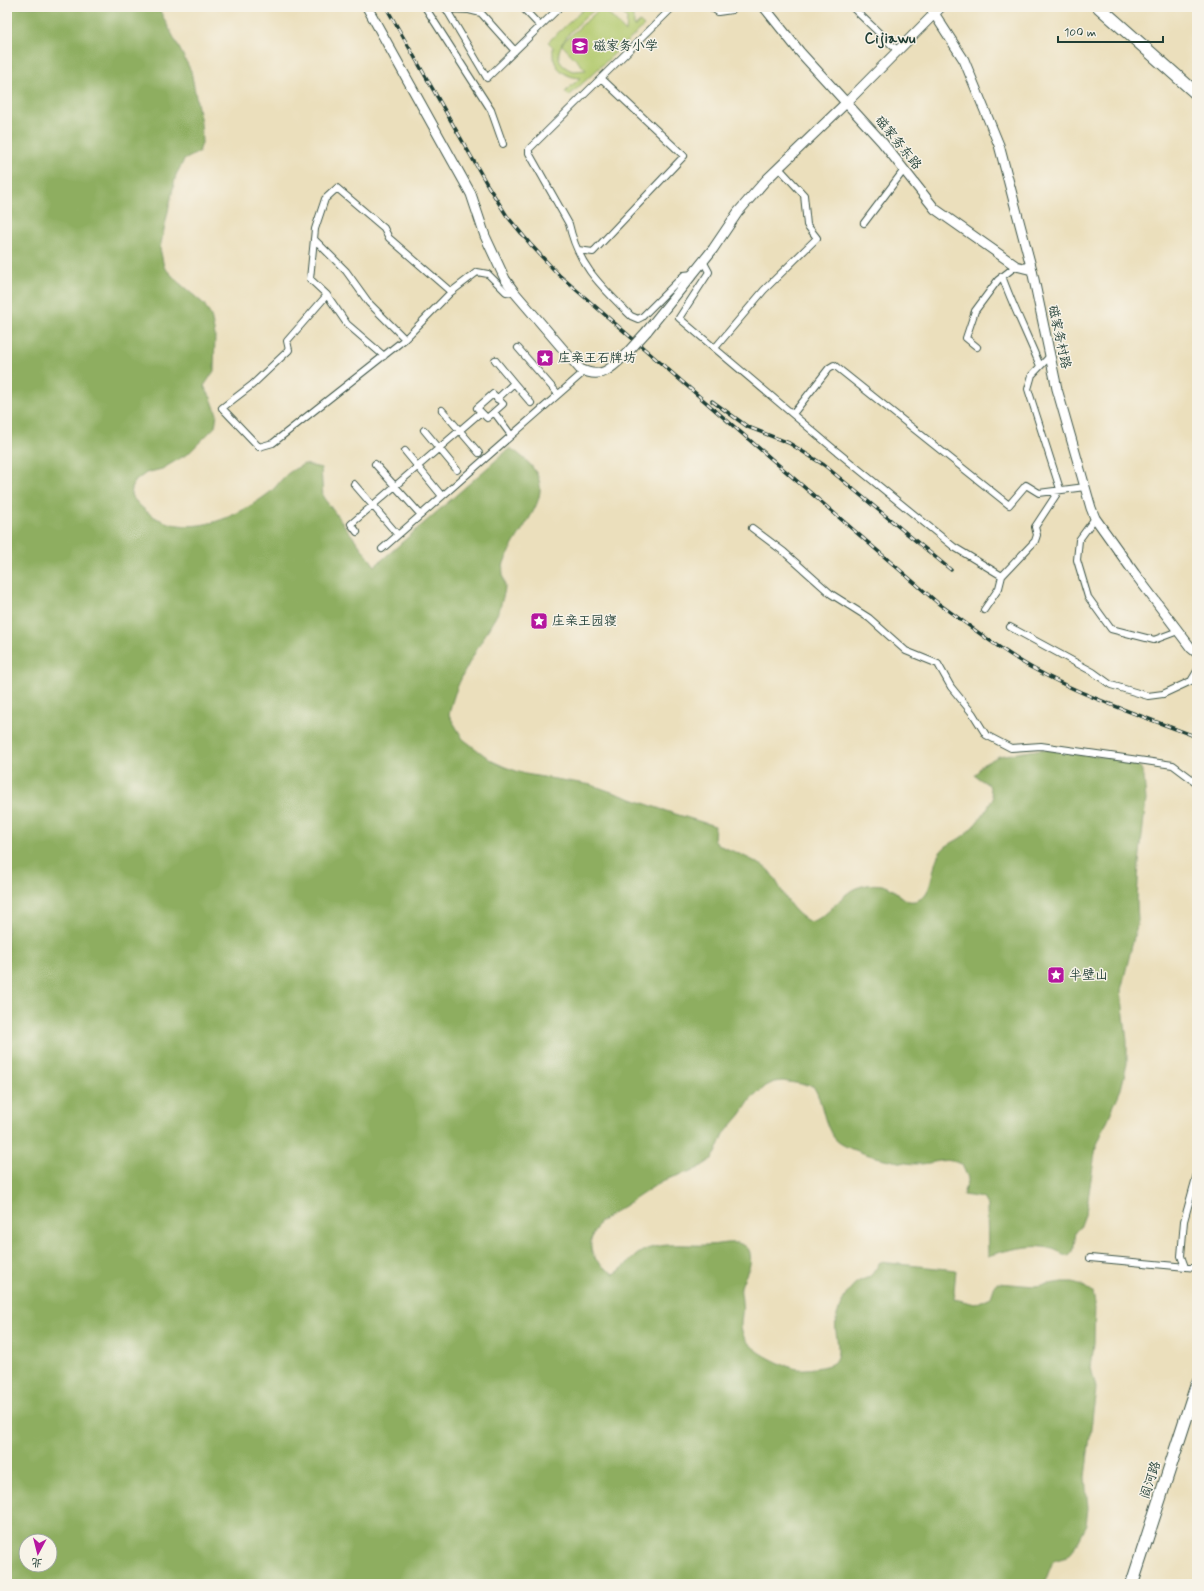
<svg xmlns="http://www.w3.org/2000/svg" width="1204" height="1591" font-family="Mynerve,'LXGW WenKai TC',sans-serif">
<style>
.green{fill:#b3ca6e;stroke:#698451}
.forest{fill:#8eae61;stroke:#56764a;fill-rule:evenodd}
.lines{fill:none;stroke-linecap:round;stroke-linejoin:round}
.street-casing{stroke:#3e5548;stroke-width:8}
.secondary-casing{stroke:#3e5548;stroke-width:11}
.highway-casing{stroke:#3e5548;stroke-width:14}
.street{stroke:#fff;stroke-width:6}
.secondary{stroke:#fff;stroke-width:9}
.highway{stroke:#fff;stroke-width:12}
.rail-casing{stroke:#1f3d34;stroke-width:3.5}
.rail{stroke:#f7f3e8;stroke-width:2;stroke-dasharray:6;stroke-linecap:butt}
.secondary-bridge-casing{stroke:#3e5548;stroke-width:11;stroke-linecap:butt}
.secondary-bridge{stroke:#fff;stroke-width:9}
.labels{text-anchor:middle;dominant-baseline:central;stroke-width:3;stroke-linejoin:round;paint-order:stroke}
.poi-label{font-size:13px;fill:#1f3d34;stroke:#f7f3e8;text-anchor:start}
.street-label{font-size:13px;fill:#1f3d34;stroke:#f7f3e8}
.quarter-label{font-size:15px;font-weight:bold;fill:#1f3d34;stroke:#f7f3e8}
</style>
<rect width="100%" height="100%" fill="#f7f3e8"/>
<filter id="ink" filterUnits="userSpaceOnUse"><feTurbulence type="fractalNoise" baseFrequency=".025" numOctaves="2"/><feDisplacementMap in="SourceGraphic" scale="8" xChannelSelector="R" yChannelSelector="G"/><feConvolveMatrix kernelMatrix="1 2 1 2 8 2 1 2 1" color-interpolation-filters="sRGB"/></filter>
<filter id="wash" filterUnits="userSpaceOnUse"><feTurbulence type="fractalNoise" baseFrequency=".012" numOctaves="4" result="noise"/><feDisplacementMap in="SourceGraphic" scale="16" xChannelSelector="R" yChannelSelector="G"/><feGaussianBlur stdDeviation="0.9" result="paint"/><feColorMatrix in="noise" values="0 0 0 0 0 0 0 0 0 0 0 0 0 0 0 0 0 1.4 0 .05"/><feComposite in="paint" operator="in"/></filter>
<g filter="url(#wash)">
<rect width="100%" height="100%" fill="#ebdfbc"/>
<path class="green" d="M586,7H598C583,19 535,57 573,71L586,70L561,44L602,7L626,32L627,19L618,7H628C633,14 634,19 634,27L640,22L644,26L569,96L565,92L580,78C562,77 551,65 553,47L548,42Z"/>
<path class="forest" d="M7,7H158L191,71L201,123L202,143L199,152L184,160L176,175L160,248L164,267L178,282L204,304L211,316L215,335L214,371L204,386L211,398L217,414L215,427L189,453L162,469L146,473L133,483L131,495C168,546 227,525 269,493C277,487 282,477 290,472C294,469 299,467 304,464L321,468L323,497L375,566L510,448C572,488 522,517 504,563C501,572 504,578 505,587C505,593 501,602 500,608C496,617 490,626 485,635C471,660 454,686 449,715L463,739L492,761L505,767L525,774L592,785L672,813L715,826L714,840L718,845C728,849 765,864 770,872C785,892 786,908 810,922C830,917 838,896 856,888C867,884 881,882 892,889C900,894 903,903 915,901C934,897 931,867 939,854C945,844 954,843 963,836C975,826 986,812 993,798L989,785L975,776L982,765L999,756L1043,749L1124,760L1135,763L1141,768L1144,777L1146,800L1139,863L1137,901L1138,921L1121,990L1127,1041V1064L1121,1089L1096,1147L1086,1212L1080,1228L1076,1232L1073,1252L1069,1256C1064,1255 1060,1252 1055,1250C1036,1242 1006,1250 988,1256L987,1205L983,1198L963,1195L968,1178L962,1165C947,1156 936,1163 921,1164C903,1165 846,1152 835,1139C822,1123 824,1102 813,1086L783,1081L774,1082L766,1086L751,1099L741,1114L724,1134L716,1153L711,1160L697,1169L662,1181L600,1222C583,1245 591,1261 614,1274C626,1268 633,1254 647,1249C667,1242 686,1246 707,1245C717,1245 727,1242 737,1243C743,1244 749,1247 750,1253C753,1268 744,1275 741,1287C740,1293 742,1296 742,1302C744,1312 739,1322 742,1332C746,1349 781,1366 798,1369C804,1370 828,1367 833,1363C844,1353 833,1332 836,1319C839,1307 846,1291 856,1283C860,1280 866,1279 870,1276C874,1273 877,1266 880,1262L956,1270L954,1291L955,1299L975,1304L991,1297L995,1285L999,1283L1035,1286L1062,1282H1073L1082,1285L1093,1293L1095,1303L1094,1343L1091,1368L1096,1388L1085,1477L1088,1508L1086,1525L1072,1552L1067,1557L1053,1561L1044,1584H7ZM26,1541H50V1565H26Z"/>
</g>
<g filter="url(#ink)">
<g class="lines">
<g class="street-casing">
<path id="street" d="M425,7L491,110L503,144
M445,7L487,78L560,7
M522,7L540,26
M673,7L529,149V153L569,224C578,266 602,287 631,316L638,319L642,317L684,275L693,274
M711,7L718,12L732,10L734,7
M852,7L898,51
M446,9L469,10L481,13L515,51
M864,223L904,170
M314,239L346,271L369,303L405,339
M578,250L593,252L684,156L601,78
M703,261L709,272L679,318L835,450L954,547L1002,576
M1002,276C1013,307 1028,336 1040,366
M451,292L389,238L384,228L337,188L325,199L315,229L310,279L327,295L287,341L289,350L252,385L222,408L259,447L273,443L405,339L451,292L477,272L488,274L506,292L515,293
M327,295L347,324L384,356
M977,347L966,338L975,311L998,280L1016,266
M518,348L558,394
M715,348L764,290L817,238L807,225L804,195L779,168
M495,360L514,383
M497,399L514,383L531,403
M442,410L479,453
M494,412L503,404L493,394L477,408L487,418L494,412L511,435
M793,414L829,368L834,365L1009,505L1026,485L1039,493L1085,487
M424,430L457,470
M405,451L442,496
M375,464L421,515
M354,484L398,535
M1095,518L1079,540L1077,560L1088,597L1111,629L1154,640L1178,631
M752,528L784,552L831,594L869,618L906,651L938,664L951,687L973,714L986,735L1011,748L1041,746L1173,765L1197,783
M357,532L351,524L481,412
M382,549L585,371
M984,610L999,588L1002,576L1035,541L1037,535L1035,527L1060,489L1028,389L1032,375L1050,356
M1010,627L1093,672L1111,685L1148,696L1163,694L1191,681L1197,671
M1090,1258L1197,1268
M1185,1267L1181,1256L1184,1221L1197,1174"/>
</g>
<g class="secondary-casing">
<path id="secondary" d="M367,7L471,194L485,236L505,279L515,293L580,369C602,380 612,368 627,353
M764,7L800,52L882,142L935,209L1016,266L1032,270
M930,7L964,60L999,145L1032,270L1057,389L1091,508L1095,518L1135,574L1191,648L1197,653
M647,331L713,249L738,212L766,180L847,102L941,7"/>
</g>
<g class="highway-casing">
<path id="highway" d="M1099,7L1197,94
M1132,1584L1197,1384"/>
</g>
<use href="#street" class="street"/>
<use href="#secondary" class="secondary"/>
<use href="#highway" class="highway"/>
<g class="rail-casing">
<path id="rail" d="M386,7L488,186L507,216L531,245L559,275L939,604C970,626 1001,651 1034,669C1086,698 1142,716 1197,737
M712,401L748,427L789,443L824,465L951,570"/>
</g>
<use href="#rail" class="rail"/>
<g class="secondary-bridge-casing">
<path id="secondary-bridge" d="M627,353L647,331"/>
</g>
<use href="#secondary-bridge" class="secondary-bridge"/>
</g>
</g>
<defs>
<g id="school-square" transform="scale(0.9)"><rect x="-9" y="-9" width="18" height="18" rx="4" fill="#b5179e" stroke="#f7f3e8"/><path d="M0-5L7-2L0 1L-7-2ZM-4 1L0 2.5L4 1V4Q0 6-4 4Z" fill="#fff"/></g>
<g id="sight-square" transform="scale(0.9)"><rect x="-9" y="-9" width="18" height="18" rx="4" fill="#b5179e" stroke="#f7f3e8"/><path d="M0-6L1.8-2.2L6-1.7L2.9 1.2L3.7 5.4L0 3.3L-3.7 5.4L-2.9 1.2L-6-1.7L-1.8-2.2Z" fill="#fff"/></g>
</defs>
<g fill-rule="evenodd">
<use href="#school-square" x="580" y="46"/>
<use href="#sight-square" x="545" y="358"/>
<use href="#sight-square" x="539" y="621"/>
<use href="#sight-square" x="1056" y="975"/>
</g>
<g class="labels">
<g class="poi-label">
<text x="593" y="46">磁家务小学</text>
<text x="558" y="358">庄亲王石牌坊</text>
<text x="552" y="621">庄亲王园寝</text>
<text x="1069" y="975">半壁山</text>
</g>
<g class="street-label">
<text transform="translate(898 143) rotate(51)">磁家务东路</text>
<text transform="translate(1059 337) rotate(78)">磁家务村路</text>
<text transform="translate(1151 1480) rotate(-72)">阎河路</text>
</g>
<g class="quarter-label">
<text x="890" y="39">Cijiawu</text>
</g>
</g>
<rect width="1204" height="1591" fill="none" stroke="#f7f3e8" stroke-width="24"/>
<g transform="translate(38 1553) rotate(187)"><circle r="19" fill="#f7f3e8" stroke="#a1aaa0"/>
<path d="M0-3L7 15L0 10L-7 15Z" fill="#b5179e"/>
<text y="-6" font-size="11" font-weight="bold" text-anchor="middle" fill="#1f3d34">北</text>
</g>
<path d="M1058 36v6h105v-6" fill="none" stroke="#1f3d34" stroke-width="2"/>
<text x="1064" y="36" font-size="12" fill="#1f3d34" stroke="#f7f3e8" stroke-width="3" paint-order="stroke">100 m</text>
</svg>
